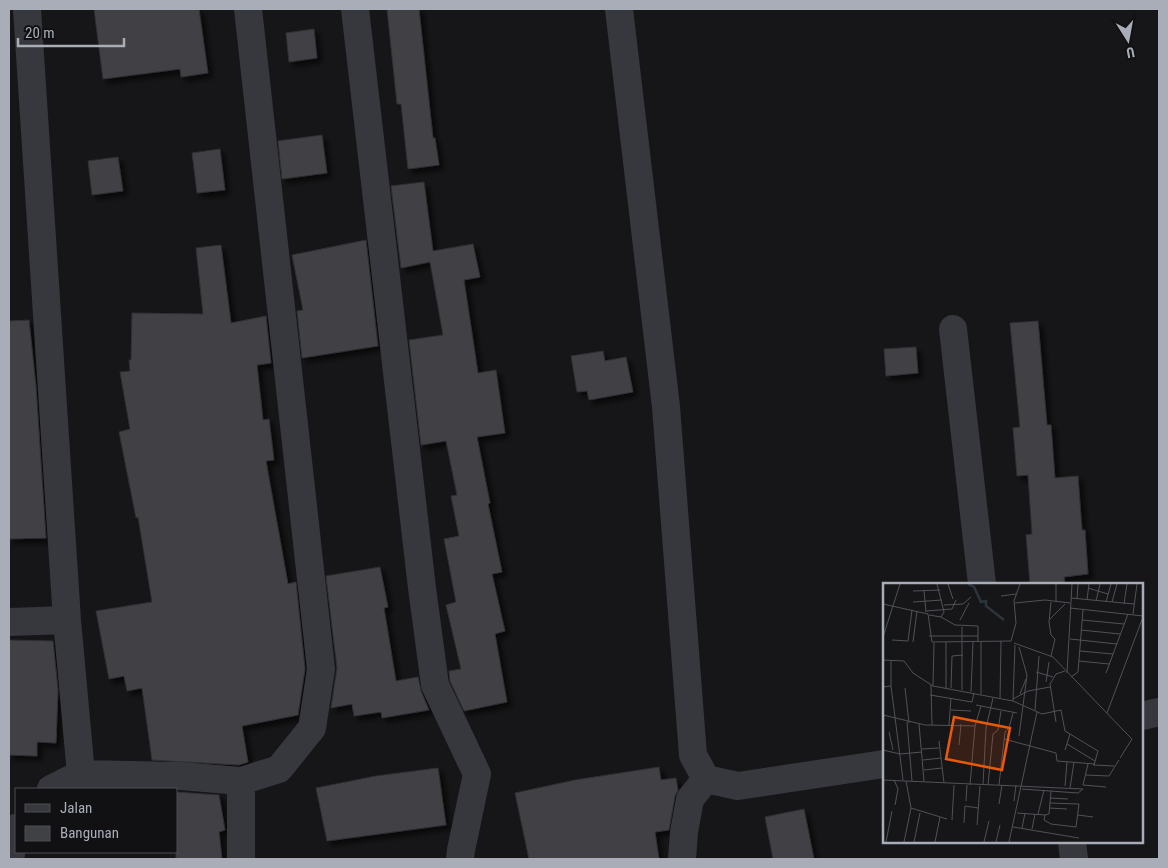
<svg xmlns="http://www.w3.org/2000/svg" width="1168" height="868" font-family="'Roboto Condensed',sans-serif">
<style>
.building{fill:#404145;stroke:#303034;filter:url(#shadow)}
.lines{fill:none;stroke-linecap:round;stroke-linejoin:round}
.minor{stroke:#37383d;stroke-width:28}
.inset-river{fill:none;stroke:#2c353c;stroke-width:2.5}
.inset-road{fill:none;stroke:#505258;stroke-width:1}
.view{fill:#e8590c;fill-opacity:0.15;stroke:#e8590c;stroke-width:2.5}
.inset-edge{fill:none;stroke:#a8adb8;stroke-width:2.5}
</style>
<defs>
<filter id="shadow"><feDropShadow dx="4.5" dy="4.5" stdDeviation="2.5" flood-color="#0009"/></filter>
</defs>
<rect width="100%" height="100%" fill="#161618"/>
<path class="building" d="M94,9H199L208,73L181,77L180,69L103,79Z
M387,9H419L433,138H435L439,165L408,169L401,104H397Z
M314,29L317,58L289,62L286,33Z
M322,135L327,173L282,179L278,141Z
M220,149L225,190L197,193L192,153Z
M118,157L123,191L92,195L88,161Z
M424,182L433,251L473,244L480,277L464,280L478,373L496,370L505,433L477,437L490,503L488,504L502,572L492,574L505,631L495,634L507,702L464,711L450,681L449,671L461,669L446,605L456,602L444,539L459,536L451,496L457,495L446,441L421,445L409,340L443,335L430,262L401,268L391,186Z
M366,240L378,346L302,358L297,311L303,310L292,255Z
M221,245L231,323L266,316L271,363L257,365L263,420L269,419L274,460L266,461L288,584L296,582L305,669L298,715L242,726L248,762L239,765L152,760L142,688L127,691L124,676L109,679L96,611L152,602L138,517L136,518L119,432L130,429L120,372L130,371L129,360H131L132,313L203,314L196,248Z
M29,320L36,387L46,538L9,539V321Z
M1038,321L1047,425H1051L1055,478L1078,476L1082,530H1085L1088,574L1064,577L1065,584H1030L1026,535L1032,534L1028,475L1017,476L1013,428L1020,427L1010,323Z
M916,347L918,373L886,376L884,349Z
M603,351L605,361L626,357L633,392L589,400L587,391L577,392L571,356Z
M380,567L388,607L384,608L396,681L418,677L421,691L429,710L382,718L381,712L354,716L352,704L331,708L337,668L326,576Z
M9,640L53,641L58,690L56,743L37,742V756L9,755Z
M659,767L661,780L676,778L678,790L675,796L669,830L655,832L659,859H529L515,793L575,780Z
M438,768L446,825L327,841L316,788L376,776Z
M176,792L219,795L225,830L219,832L222,859H176Z
M804,809L814,859H773L765,817Z"/>
<g class="lines">
<path class="minor" d="M27,9L67,620L81,774L51,789
M355,9L422,588L435,685L477,774L461,850L460,859
M619,9L666,407L693,755L706,779
M953,329L982,584
M9,622L67,620
M1142,716L1159,712
M81,774L181,776L241,781
M1072,842L1074,859
M10,859L16,828
M241,859V781L279,769L312,728L321,669L248,9
M682,859L684,832L690,799L706,779L738,786L884,764"/>
</g>
<g transform="translate(883 583)">
<rect width="260" height="260" fill="#161618"/>
<path class="inset-river" d="M85,1L91,4L98,19L103,18V23L121,37"/>
<path class="inset-road" d="M65,1L70,16M205,5L225,11M30,8L57,7M41,8L43,29M118,13L133,11M188,15L251,21M194,16L195,1M204,17L206,1M213,18L217,1M30,19L59,17M173,19V1M223,19L228,1M229,19L234,1M132,20L162,17L187,20M0,21L45,31L49,59L128,58L133,40L131,18L137,1M241,21L244,1M61,22L80,21L88,14M187,25L260,33M43,28L69,26L73,17M250,31L254,1M46,32L58,34L61,29L54,1M58,34L72,42L95,43V59M167,36L182,21M77,37L86,20M199,37L241,41M198,47L237,51M46,53H95M0,54L17,1M187,56L234,61M9,57L25,58L29,27M30,59L34,28M63,59V105M51,60L50,103L130,118L159,131L178,127L182,148L215,168L211,182M131,60L170,74L242,149L249,156L237,175M136,64L144,92L136,153M197,68L230,71M168,73L172,56L168,52L166,39L168,19M0,77L21,78L30,90L50,103M196,78L226,81M153,89L170,94M184,90L189,1M223,90L245,31M188,94L195,89L200,27M163,99L166,79M48,102L49,142M8,103L20,197M0,104L8,103V77M22,105L26,140M68,105L69,73L80,72M79,107V44M88,109L90,59M98,111V59M137,111L143,96M47,112L89,119L91,110M117,116L118,58M130,116L145,108L167,104M130,118L132,62M93,122L134,130M68,127L88,128M152,127L156,73M224,130L260,34M0,132L42,142L92,143L98,123M24,139L29,198M173,139L167,101L173,91L182,88M36,141L41,198M66,142L68,115M6,149L10,167M121,156L173,170L174,178L212,181M56,158L61,200M184,161L212,178M76,162L78,141M39,166L56,165M0,167L17,171L39,169M182,167L187,151M40,177L58,175M205,181L200,202L223,204M210,182L231,183M41,187L59,185M202,192L226,193L236,177M0,197L200,206M11,197L15,206L12,222M23,198L28,225L64,236M87,202L92,143M100,202L103,145L110,115M105,202L110,151L115,147L118,128M116,202L122,149L126,145L130,130M182,203L184,179M187,205L191,179M139,206L195,210L200,206M167,215L185,216M83,218L84,202M131,218L133,202M116,221L119,202M166,225L184,226M134,230L162,232L161,237L168,241L193,244L196,221L167,220M155,231L161,207M162,232L166,231L168,208M195,232L210,234M69,237L71,202M81,240L82,223L95,225M94,242L97,203M130,244L196,255M139,245L142,230M149,246L152,231M3,259L9,228M21,259L28,225M31,259L37,230M52,259L57,234M101,259L106,238M113,259L117,242M126,259L154,129"/>
<path class="view" d="M71,134L127,145L119,187L63,176Z"/>
<rect width="260" height="260" class="inset-edge"/>
</g>
<rect width="1168" height="868" fill="none" stroke="#a8adb8" stroke-width="20"/>
<rect x="15" y="788" width="162" height="65" fill="#111113" stroke="#4d4f55"/>
<rect x="25" y="804" width="25" height="8" fill="#37383d" stroke="#4d4f55"/>
<text x="60" y="813" font-size="15" fill="#a8adb8">Jalan</text>
<rect x="25" y="826" width="25" height="15" fill="#404145" stroke="#4d4f55"/>
<text x="60" y="838" font-size="15" fill="#a8adb8">Bangunan</text>
<g transform="translate(1128 40) rotate(169)" stroke="#111113" stroke-width="4" paint-order="stroke">
<path d="M0-4L9 19L0 12L-9 19Z" fill="#a8adb8"/>
<text y="-8" font-size="14" font-weight="bold" text-anchor="middle" fill="#a8adb8">U</text>
</g>
<path d="M18 38v8h106v-8" fill="none" stroke="#a8adb8" stroke-width="2.5"/>
<text x="25" y="38" font-size="15" fill="#a8adb8" stroke="#111113" stroke-width="4" paint-order="stroke">20 m</text>
</svg>
